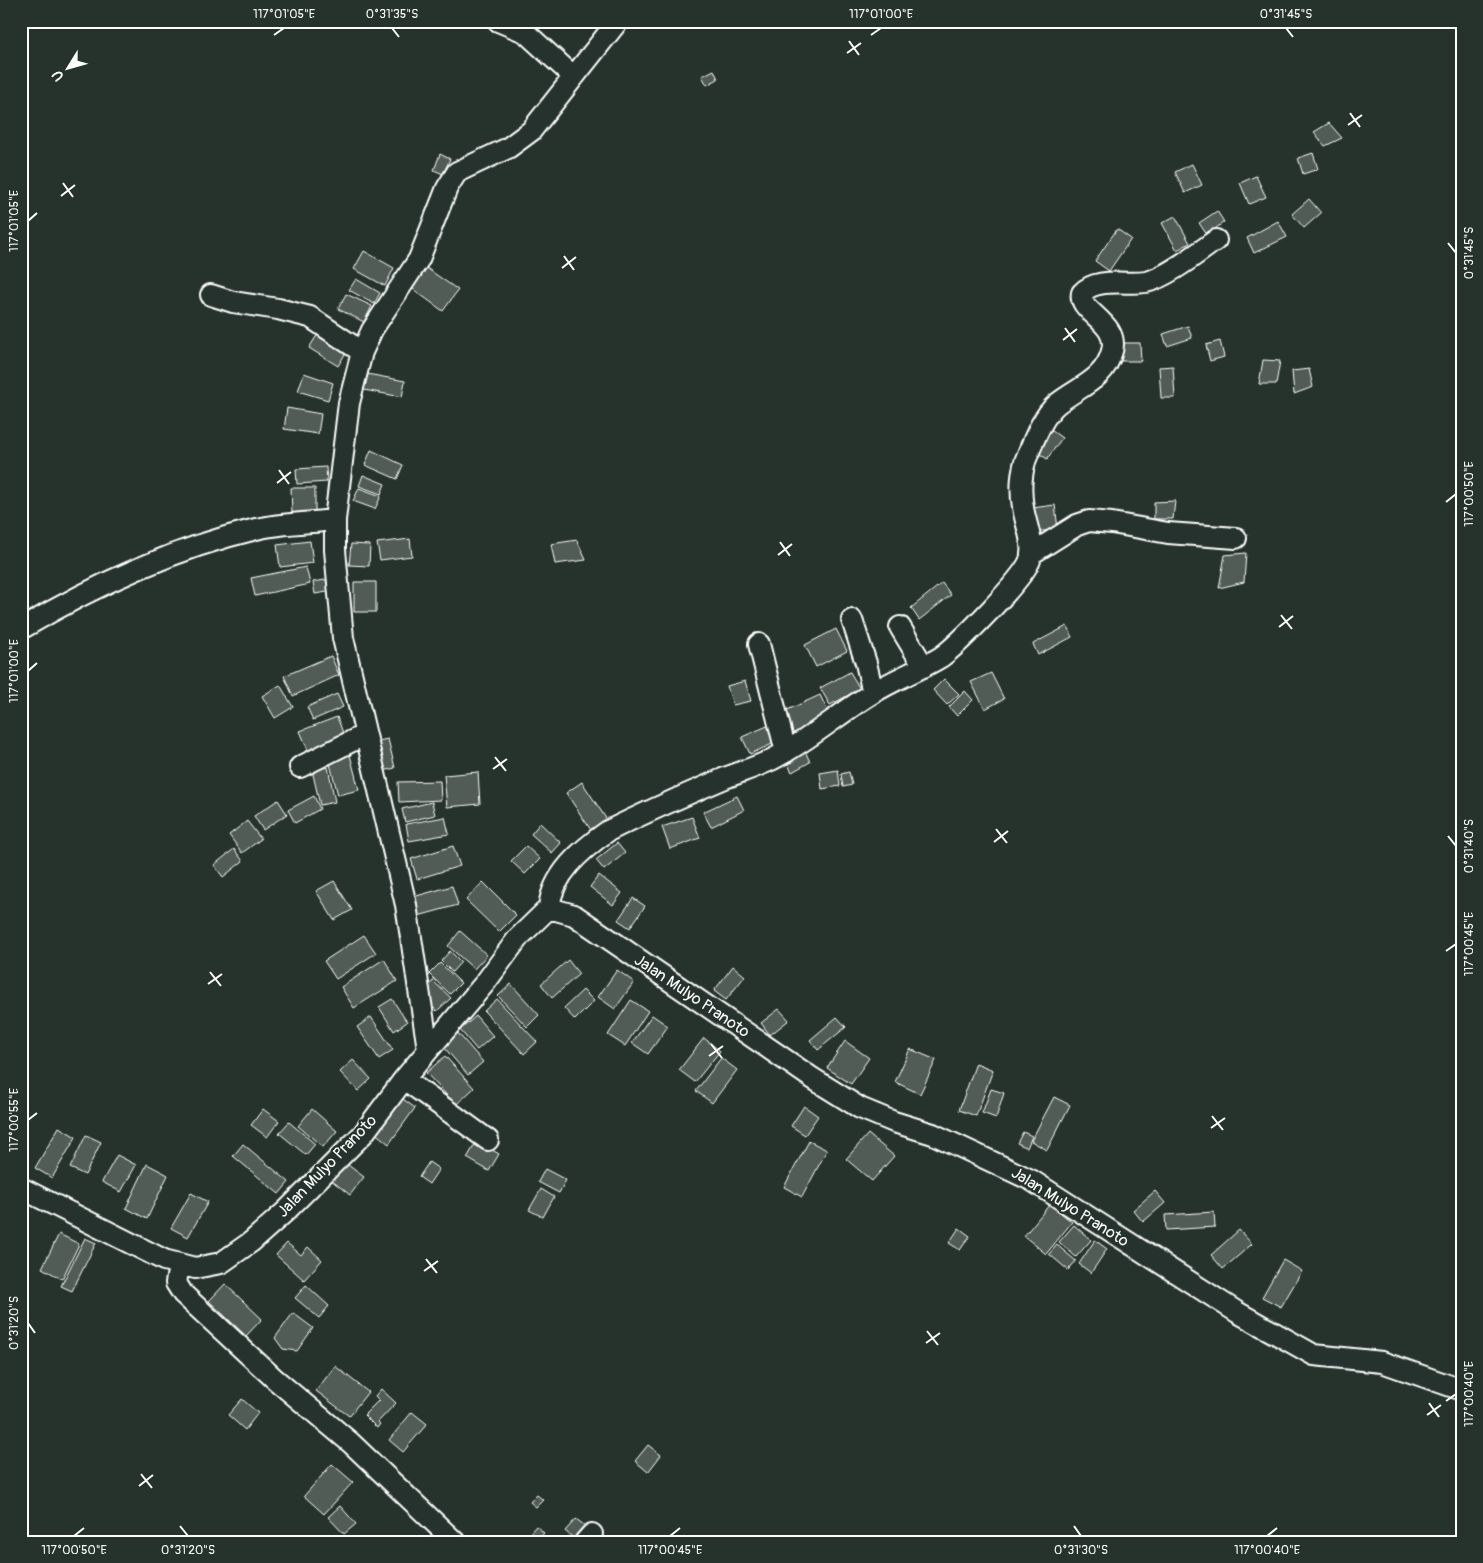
<svg xmlns="http://www.w3.org/2000/svg" width="1483" height="1563" font-family="Pangolin,sans-serif">
<style>
.building{fill:#515c57;stroke:#fff}
.lines{fill:none;stroke-linecap:round;stroke-linejoin:round}
.minor-casing{stroke:#fff;stroke-width:24}
.minor{stroke:#26332d;stroke-width:20}
.ticks{fill:none;stroke:#fff;stroke-width:2}
.labels{text-anchor:middle;dominant-baseline:central;stroke-width:4.5;stroke-linejoin:round;paint-order:stroke}
.street-label{font-size:16px;fill:#fff;stroke:#26332d}
.neatline{fill:none;stroke:#fff;stroke-width:2}
.ticks-label{font-size:12px;text-anchor:middle;fill:#fff}
</style>
<rect width="100%" height="100%" fill="#26332d"/>
<filter id="ink" filterUnits="userSpaceOnUse"><feTurbulence type="fractalNoise" baseFrequency=".02" numOctaves="2"/><feDisplacementMap in="SourceGraphic" scale="10" xChannelSelector="R" yChannelSelector="G"/><feConvolveMatrix kernelMatrix="1 2 1 2 8 2 1 2 1" color-interpolation-filters="sRGB"/></filter>
<g filter="url(#ink)">
<path class="building" d="M714,70L718,79L707,85L702,76Z
M1329,123L1342,138L1325,146L1314,132Z
M1313,153L1318,169L1303,174L1298,158Z
M440,154L450,159L443,174L434,170Z
M1192,164L1202,185L1185,193L1175,172Z
M1256,176L1266,197L1249,204L1240,183Z
M1309,199L1321,213L1304,228L1292,214Z
M1217,211L1224,222L1207,235L1199,223Z
M1175,216L1190,243L1177,250L1162,223Z
M1278,221L1287,237L1254,253L1247,238Z
M1117,229L1131,239L1109,271L1095,261Z
M364,251L394,268L385,286L354,269Z
M425,267L458,290L443,311L410,287Z
M356,279L380,293L374,304L349,290Z
M346,294L372,306L364,322L338,309Z
M1188,326L1192,338L1167,346L1163,334Z
M319,332L348,349L338,366L309,348Z
M1220,341L1224,357L1210,361L1206,345Z
M1121,343H1140L1141,361H1121Z
M1263,360L1280,361L1276,384H1259Z
M1173,366L1175,398H1161L1159,367Z
M1309,369L1313,387L1294,394L1292,371Z
M304,373L333,383L328,400L298,391Z
M367,374L405,381L402,397L364,390Z
M287,408L321,414L318,434L284,429Z
M1048,428L1062,438L1047,459L1033,449Z
M371,450L403,465L397,479L365,465Z
M326,467L327,482L297,484L296,469Z
M363,475L385,484L381,494L359,486Z
M291,488H315V513H292Z
M359,488L381,496L375,509L353,501Z
M1175,501L1173,519H1154V502Z
M1055,505L1058,529L1035,532L1032,508Z
M410,539L412,556L380,560L377,543Z
M577,540L586,560L555,564L551,544Z
M310,541L313,563L280,567L277,545Z
M351,544L370,545L369,566L349,565Z
M1246,553L1244,582L1219,588L1225,555Z
M306,567L310,584L255,596L251,578Z
M331,579L333,591L315,594L313,582Z
M354,582H376V612H354Z
M942,583L951,595L919,620L911,608Z
M1067,626L1072,637L1038,655L1033,644Z
M836,629L847,651L816,667L805,645Z
M331,656L339,675L293,696L284,676Z
M850,672L860,689L830,705L820,688Z
M991,673L1004,699L985,709L971,682Z
M944,679L959,694L947,705L933,690Z
M745,681L751,701L733,705L727,686Z
M280,685L293,707L275,718L262,696Z
M965,691L973,700L957,716L949,707Z
M337,694L343,707L313,720L307,707Z
M820,695L830,716L793,734L783,712Z
M337,717L346,741L310,755L300,731Z
M772,724L779,741L750,754L742,737Z
M388,739L395,768L379,772L373,742Z
M805,751L810,762L792,772L786,761Z
M350,755L359,790L338,795L329,760Z
M328,767L335,802L320,805L312,770Z
M838,770L840,786L822,789L820,773Z
M478,772L480,804L447,807L444,775Z
M849,772L852,785L843,787L841,774Z
M440,781L441,800L399,802L398,782Z
M582,782L607,820L591,830L566,793Z
M314,796L320,809L295,823L288,810Z
M737,796L744,810L711,827L703,812Z
M278,800L287,814L263,830L254,816Z
M432,802L435,815L405,822L402,809Z
M445,817L449,834L409,841L406,824Z
M692,817L700,838L670,849L662,827Z
M247,821L261,839L242,853L229,835Z
M540,823L561,843L552,853L531,834Z
M617,843L625,853L604,870L596,860Z
M453,846L460,866L417,879L411,859Z
M526,846L540,859L525,874L511,861Z
M234,849L243,861L223,877L214,865Z
M599,875L622,893L613,905L590,887Z
M334,881L352,910L334,920L316,891Z
M483,882L516,915L499,932L466,900Z
M452,886L458,905L418,916L413,897Z
M633,898L645,906L630,928L618,920Z
M460,931L487,955L474,969L448,946Z
M364,935L376,953L336,979L324,961Z
M450,951L461,962L452,972L441,961Z
M384,959L397,981L354,1008L341,987Z
M568,960L579,974L552,998L541,984Z
M440,963L461,983L450,994L429,974Z
M733,966L745,976L726,1000L714,991Z
M617,970L634,982L615,1009L598,997Z
M433,981L451,998L437,1011L420,995Z
M511,984L539,1015L527,1027L498,996Z
M583,990L594,1001L575,1020L564,1008Z
M392,999L407,1022L394,1031L379,1007Z
M497,999L537,1042L524,1054L484,1011Z
M631,1000L648,1011L625,1046L608,1035Z
M779,1009L789,1020L770,1035L761,1023Z
M652,1015L668,1026L648,1054L632,1043Z
M476,1016L493,1036L477,1050L460,1030Z
M371,1017L393,1050L379,1059L357,1027Z
M837,1017L846,1027L818,1050L810,1040Z
M457,1032L483,1062L468,1075L442,1045Z
M704,1038L720,1051L695,1082L679,1070Z
M845,1041L869,1058L851,1084L827,1068Z
M910,1049L936,1060L920,1094L895,1082Z
M445,1056L474,1088L456,1105L426,1073Z
M721,1058L737,1070L712,1103L696,1091Z
M353,1060L371,1079L358,1091L340,1072Z
M976,1063L993,1070L976,1116L959,1110Z
M991,1089L1004,1093L996,1118L982,1113Z
M399,1096L415,1108L389,1144L374,1132Z
M1054,1097L1070,1105L1047,1150L1031,1141Z
M804,1106L818,1116L805,1135L791,1126Z
M263,1109L279,1121L267,1137L251,1125Z
M312,1109L337,1131L323,1147L298,1126Z
M289,1122L315,1144L306,1155L279,1133Z
M59,1127L76,1137L52,1178L35,1168Z
M1023,1132L1032,1136L1027,1148L1017,1143Z
M868,1134L894,1156L872,1181L846,1159Z
M86,1135L101,1142L85,1175L70,1168Z
M477,1141L499,1154L489,1171L467,1158Z
M809,1141L827,1150L802,1197L784,1187Z
M243,1144L289,1182L279,1194L233,1156Z
M117,1155L136,1165L121,1192L102,1182Z
M344,1162L364,1177L350,1195L331,1180Z
M429,1162L439,1169L429,1184L419,1177Z
M147,1164L168,1175L147,1219L126,1208Z
M545,1169L566,1180L559,1193L538,1182Z
M541,1189L554,1197L543,1217L529,1210Z
M1155,1191L1165,1203L1143,1222L1133,1210Z
M191,1193L208,1202L188,1237L171,1228Z
M1050,1204L1072,1222L1046,1254L1024,1236Z
M1214,1212L1215,1227L1166,1230L1165,1215Z
M1074,1225L1091,1240L1076,1257L1059,1242Z
M959,1228L970,1236L960,1250L949,1243Z
M1239,1230L1252,1244L1223,1269L1211,1255Z
M59,1234L79,1244L62,1279L42,1268Z
M85,1238L96,1243L72,1291L61,1286Z
M1095,1240L1107,1249L1091,1273L1079,1264Z
M287,1243L301,1255L308,1247L322,1260L304,1280L276,1255Z
M1057,1245L1076,1261L1068,1270L1049,1254Z
M1283,1260L1302,1271L1281,1307L1262,1297Z
M225,1284L262,1319L246,1336L209,1301Z
M306,1285L329,1306L319,1318L295,1298Z
M293,1313L313,1328L297,1351L283,1349L275,1338Z
M335,1366L368,1392L349,1416L316,1391Z
M381,1389L396,1403L378,1422L380,1424L377,1428L364,1415L379,1400L375,1396Z
M242,1399L258,1413L245,1430L228,1415Z
M412,1412L427,1424L403,1452L389,1440Z
M648,1445L661,1455L648,1472L635,1461Z
M332,1464L353,1482L324,1514L304,1496Z
M537,1495L543,1500L536,1507L530,1502Z
M340,1506L356,1524L344,1534L328,1517Z
M576,1519L588,1528L577,1541L565,1531Z
M536,1526L544,1533L536,1542H522Z"/>
<g class="lines">
<g class="minor-casing">
<path id="minor" d="M498,21L525,32L574,77
M211,295L233,302L278,309L310,317L362,352
M1031,554L1077,525L1089,521L1112,523L1168,533L1236,538
M852,620L866,663L873,693
M900,627L924,667
M21,629C93,586 173,549 256,529C281,523 309,523 335,520
M759,644L786,752
M300,767L364,735
M549,908C552,875 581,850 608,831C646,812 685,795 725,778C740,772 756,767 771,760C807,742 837,715 871,694C893,680 918,671 941,657C958,645 1024,578 1030,560C1035,543 1025,523 1023,507C1020,490 1021,469 1028,454C1035,437 1043,416 1057,404C1078,387 1105,380 1112,351C1120,322 1077,312 1082,293C1096,277 1126,285 1146,282C1166,278 1199,252 1216,240
M428,1049L406,905L343,638L335,550V520L349,403L362,352L372,330L419,259L447,188L457,172L508,148L531,131L618,21
M404,1079L488,1140
M21,1188L164,1260L195,1268L221,1263L251,1242L286,1211L363,1134L404,1079L485,983L518,938L549,908L574,915L812,1078L860,1108L894,1122L933,1134L1031,1180L1237,1312L1314,1355L1382,1362L1462,1390
M179,1265L176,1283L183,1294L276,1380L351,1443L455,1542
M585,1542L592,1534"/>
</g>
<use href="#minor" class="minor"/>
</g>
</g>
<path class="ticks" d="M392,28L399,37M1286,28L1293,37M274,35L284,28M871,35L881,28M849,41L859,55M847,53L861,43M1350,113L1360,127M1348,125L1362,115M63,183L73,197M61,196L75,185M28,221L37,213M1448,243L1456,253M564,256L574,270M562,268L576,257M1065,328L1075,342M1063,340L1077,329M279,470L289,484M277,483L291,472M1446,502L1456,494M780,542L790,556M778,555L792,544M1281,615L1292,629M1279,627L1293,616M28,671L37,663M495,757L506,771M493,769L507,759M996,829L1007,843M1448,836L1456,846M994,842L1008,831M1446,951L1456,944M210,972L221,986M208,984L222,974M711,1044L722,1058M709,1056L723,1046M1212,1116L1223,1130M28,1120L37,1113M1211,1128L1225,1118M426,1259L437,1273M424,1271L438,1261M28,1323L35,1333M927,1331L938,1345M926,1343L940,1333M1446,1401L1456,1394M1429,1403L1439,1417M1427,1415L1441,1405M141,1474L152,1488M139,1486L153,1475M180,1526L188,1536M1074,1526L1081,1536M74,1536L84,1528M670,1536L680,1528M1267,1536L1277,1528"/>
<g class="labels">
<g class="street-label">
<text transform="translate(692 996) rotate(34)">Jalan Mulyo Pranoto</text>
<text transform="translate(327 1166) rotate(-46)">Jalan Mulyo Pranoto</text>
<text transform="translate(1070 1207) rotate(32)">Jalan Mulyo Pranoto</text>
</g>
</g>
<rect width="1483" height="1563" fill="none" stroke="#26332d" stroke-width="55"/>
<g transform="translate(68 68) rotate(233)" stroke="#26332d" stroke-width="4" paint-order="stroke">
<path d="M0-4L9 19L0 12L-9 19Z" fill="#ffffff"/>
<text y="-8" font-size="14" font-weight="bold" text-anchor="middle" fill="#ffffff">U</text>
</g>
<rect x="28" y="28" width="1428" height="1508" class="neatline"/>
<g class="ticks-label">
<text x="284" y="18">117°01'05"E</text>
<text x="392" y="18">0°31'35"S</text>
<text x="881" y="18">117°01'00"E</text>
<text x="1286" y="18">0°31'45"S</text>
<text transform="translate(14 221) rotate(-90)" y="4">117°01'05"E</text>
<text transform="translate(1469 253) rotate(-90)" y="4">0°31'45"S</text>
<text transform="translate(1469 494) rotate(-90)" y="4">117°00'50"E</text>
<text transform="translate(14 671) rotate(-90)" y="4">117°01'00"E</text>
<text transform="translate(1469 846) rotate(-90)" y="4">0°31'40"S</text>
<text transform="translate(1469 944) rotate(-90)" y="4">117°00'45"E</text>
<text transform="translate(14 1120) rotate(-90)" y="4">117°00'55"E</text>
<text transform="translate(14 1323) rotate(-90)" y="4">0°31'20"S</text>
<text transform="translate(1469 1394) rotate(-90)" y="4">117°00'40"E</text>
<text x="74" y="1554">117°00'50"E</text>
<text x="188" y="1554">0°31'20"S</text>
<text x="670" y="1554">117°00'45"E</text>
<text x="1081" y="1554">0°31'30"S</text>
<text x="1267" y="1554">117°00'40"E</text>
</g>
</svg>
